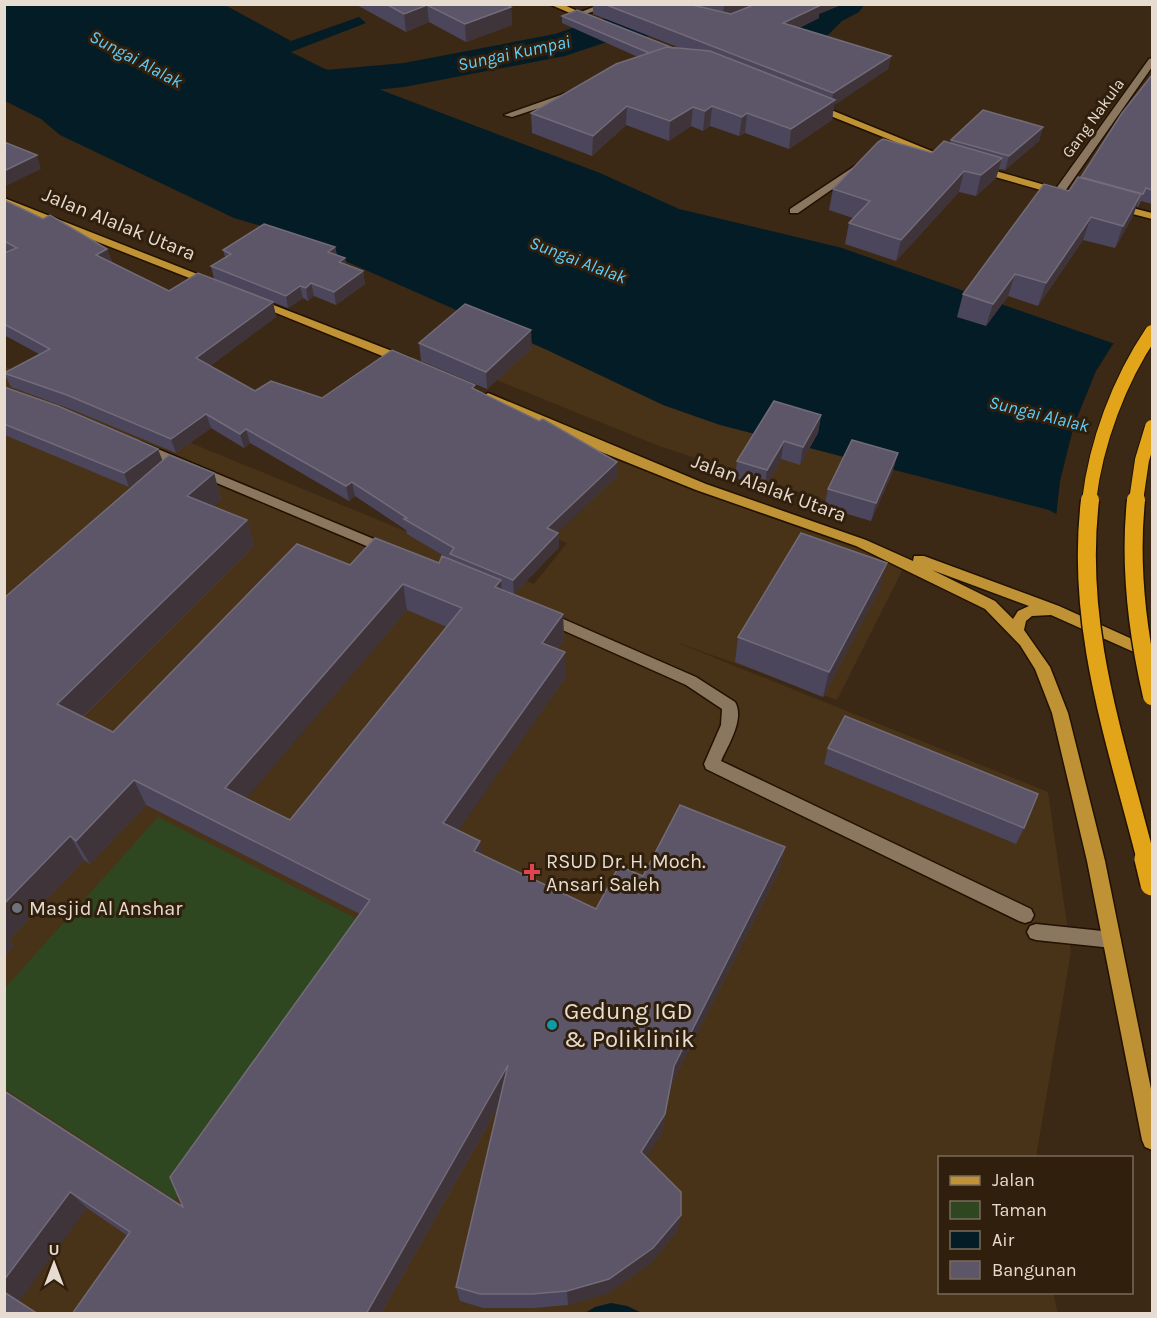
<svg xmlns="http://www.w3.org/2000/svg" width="1157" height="1318" font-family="Karla,sans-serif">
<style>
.built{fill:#483218}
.green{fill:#2f4721}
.water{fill:#031c26}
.pier{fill:#3b2915}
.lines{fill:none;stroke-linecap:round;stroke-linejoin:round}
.river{fill:#031c26;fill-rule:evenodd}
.lane-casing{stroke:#211101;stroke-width:3}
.street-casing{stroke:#211101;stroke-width:3}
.primary-casing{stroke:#211101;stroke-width:3}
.lane{fill:#8b7660;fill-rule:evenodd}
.street{fill:#8b7660;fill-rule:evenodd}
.primary{fill:#bf9236;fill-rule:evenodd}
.highway-bridge-far2-casing{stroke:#211101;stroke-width:16;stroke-linecap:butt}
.highway-bridge-far1-casing{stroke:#211101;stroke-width:21;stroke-linecap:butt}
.highway-bridge-casing{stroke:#211101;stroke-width:26;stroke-linecap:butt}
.highway-bridge-far2{stroke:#e2a51a;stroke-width:14}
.highway-bridge-far1{stroke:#e2a51a;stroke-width:18}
.highway-bridge{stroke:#e2a51a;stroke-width:23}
.wall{fill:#4c465c;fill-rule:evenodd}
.shaded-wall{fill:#3e343a}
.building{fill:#5c5668;stroke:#726b78;stroke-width:1.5;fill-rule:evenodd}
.health-dot{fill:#e0444e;stroke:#301f0c;stroke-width:2}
.worship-dot{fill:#6b7280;stroke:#301f0c;stroke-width:2}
.culture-dot{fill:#0f9aa8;stroke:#301f0c;stroke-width:2}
.labels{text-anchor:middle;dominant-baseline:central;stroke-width:6;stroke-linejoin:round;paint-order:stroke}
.far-street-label{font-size:16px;fill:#e7dcd0;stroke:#301f0c}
.far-water-label{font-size:18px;font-style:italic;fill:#5dd0ff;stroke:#301f0c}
.street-label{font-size:20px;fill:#e7dcd0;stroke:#301f0c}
.poi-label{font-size:20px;fill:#e7dcd0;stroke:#301f0c;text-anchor:start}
.near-poi-label{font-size:24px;fill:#e7dcd0;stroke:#301f0c;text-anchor:start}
</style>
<rect width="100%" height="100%" fill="#3b2915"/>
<path class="built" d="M546,325L897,450L866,514L659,446L489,377Z
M4,366L534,584L567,543L516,522L597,448L883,549L904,567L837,700L673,641L1048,792L1071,952L1036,1157L940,1158V1292L1053,1293L1058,1313H5Z"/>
<path class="green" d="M158,817L369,925L175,1200L5,1089V988Z"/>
<path class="water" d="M4,5H225L291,41L359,17L366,23L291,52L323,68L600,173L679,209L842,248L1152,357V566L1049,510L720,425L663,405L547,350L275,230L234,218L60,135L41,119L5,101Z
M611,1303L627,1306L642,1313H585L595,1307Z"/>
<path class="pier" d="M1115,341L1152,354V569L1056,517L1060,481L1074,425L1096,371Z"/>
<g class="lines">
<path class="river" d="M683,4L793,25L815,4H865L859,12L842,21L816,47L802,51L687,26L650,36L604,43L565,56L404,87L259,102L244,98L238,89L244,80L259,76L404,63L555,34L596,20L650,12Z"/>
<g class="lane-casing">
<path id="lane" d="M575,90L580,93L578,95L512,117L504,115Z
M141,442L393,547L395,550L393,553H383L136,449L135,446L136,443Z
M545,611L696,677L735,702C745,719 728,745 721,761L1031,909L1034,915L1031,921L1025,923L1019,921L706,769L704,764L721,725L722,709L686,685L540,620L538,616L540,612Z
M1036,924L1112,932L1118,934L1121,940L1118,946L1112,948L1036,940L1030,938L1027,932L1030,926Z"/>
</g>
<g class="street-casing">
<path id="street" d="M601,4H615L580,16L576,14Z
M1152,58V67L1063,194H1055V190L1149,59Z
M864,160L867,161V165L798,213H790V209Z"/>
</g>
<g class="primary-casing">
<path id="primary" d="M549,4H562L593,18L586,20Z
M813,105H819L946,157L938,159L813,109Z
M978,166L1066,191L1067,193L1062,196L974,171V167Z
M4,198L215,281L217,283L215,285H207L4,205Z
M1117,204L1152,213V219L1113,209V205Z
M258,299L410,358L412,361L406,365L402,364L254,304L252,302Z
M488,393L706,484L866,540L913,561L914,556H924L1059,606L1152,648V658L1145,657L1051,615L1032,616L1026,621L1024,630L1050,667L1068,713L1105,861L1152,1094V1150L1145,1147L1142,1140L1087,861L1052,713L1035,669L1020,645L985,609L856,546L696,490L589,447L484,400L482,397ZM932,570L1029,606L1018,611L1013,619L995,601Z"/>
</g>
<use href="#lane" class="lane"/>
<use href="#street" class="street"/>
<use href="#primary" class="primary"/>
<g class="highway-bridge-far2-casing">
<path id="highway-bridge-far2" d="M1089,501C1096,442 1119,381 1152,332
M1136,501L1142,460L1152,427"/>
</g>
<g class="highway-bridge-far1-casing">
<path id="highway-bridge-far1" d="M1090,500C1075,627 1115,738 1146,860
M1136,500C1129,567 1137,631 1152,696"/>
</g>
<g class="highway-bridge-casing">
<path id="highway-bridge" d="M1146,859L1152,884"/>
</g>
<use href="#highway-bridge-far2" class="highway-bridge-far2"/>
<use href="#highway-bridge-far1" class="highway-bridge-far1"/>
<use href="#highway-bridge" class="highway-bridge"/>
</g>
<path class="wall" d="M355,4H506L511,7L512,25L466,42L429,22L406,32Z
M593,4H843L819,14V18L799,28L891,56L888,69L834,105L832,120L789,149L745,133L739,136L710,126L703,131L691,126L669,141L626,125L592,156L532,133L531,113L638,57L562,23V16L673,48H680L593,14Z
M1152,75V204L1141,201L1138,207L1136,206L1133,216L1115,248L1083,240L1038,306L1008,296L986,326L957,317L963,294L1069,191L1081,178Z
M1043,127L1039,141L1005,170L999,169L996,178L976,196L959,192L896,261L845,244L849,223L853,218L829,210L833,189L932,153L950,143L951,140Z
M4,200L107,249L112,262L169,291L273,302L276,317L210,366L255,391L322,398L475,389L617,476L558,532L559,547L514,594L501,589L502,590L563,614L564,640L557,649L565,652V678L458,830L482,854L596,909L643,876L785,847L779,871L671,1085L662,1132L646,1157L681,1215L677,1231L651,1263L608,1293L568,1305L534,1308H483L460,1301L456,1287L499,1105L381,1314L128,1236L87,1208L4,1314V1091L183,1207L360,914L146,805L90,864L84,860L9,940L14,946L4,956V598L146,475L129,487L7,436L4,438V387L162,460L214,473L221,499L213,506L247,520L254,546L83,717L113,732L350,565L439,563L451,560L407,534L406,530L355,496L349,501L250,443L244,448L211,428L176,453L73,410L11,387L4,373L39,354L4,335ZM407,610L447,627L290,820L246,798Z
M335,247L337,255L345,258L346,264L363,271L365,284L336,305L314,296L308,301L303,298L288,308L214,279L211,266L225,257L223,250Z
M419,343L532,348L487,389L421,361Z
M821,415L818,433L800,465L781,459L765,488L735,478L737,461Z
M893,471L871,521L824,507L828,489Z
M880,588L823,697L735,662L738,637Z
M828,748L1024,828L1016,844L824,764Z"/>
<path class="shaded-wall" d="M724,4H771L723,17Z
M816,4H843L819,14V18L781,36L783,23Z
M427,5L429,22L406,32L404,14Z
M511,7L512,25L466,42L465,24Z
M891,56L888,69L834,105L832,120L789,149L791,129L832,102L833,93Z
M627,106L626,125L592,156L593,136Z
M712,106L710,126L703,131L705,111Z
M693,107L691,126L669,141L670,121Z
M747,113L745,133L739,136L742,117Z
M1043,127L1039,141L1005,170L1009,156Z
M37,155L41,169L4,187V171Z
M1002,158L996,178L976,196L981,175Z
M964,171L959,192L896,261L901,240Z
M1141,194L1133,216L1115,248L1123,226Z
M1091,217L1083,240L1038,306L1046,283Z
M335,247L337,260L328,252Z
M107,249L112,263L96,255Z
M345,258L347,270L339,262Z
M363,271L365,284L336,305L334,292Z
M1015,274L1008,296L986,326L993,304Z
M311,283L314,296L308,301L306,288Z
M300,286L303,298L288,308L286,296Z
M273,302L276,317L200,373L196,358Z
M531,330L532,348L487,389L486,372Z
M206,414L211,428L176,453L171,439Z
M821,415L818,433L800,465L803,447Z
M246,429L250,443L244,448L240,434Z
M4,430L7,436L4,438Z
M784,441L781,459L765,488L767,470Z
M158,449L163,462L129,487L124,473Z
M898,453L893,471L871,521L876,503Z
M617,462V476L548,542L547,528Z
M214,473L221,499L196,522L187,496Z
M352,482L355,496L349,501L346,486Z
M247,520L254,546L70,729L57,704Z
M558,533L559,547L514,594L513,580Z
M887,563L880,588L823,697L829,672Z
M501,580L503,606L495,587Z
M403,584L407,610L235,812L225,788Z
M563,614L564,640L543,669L542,643Z
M565,652V678L447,847L443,823Z
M134,780L146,805L90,864L76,841Z
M70,836L84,860L9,940L14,946L4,956V904Z
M480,841L483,864L474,851Z
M785,847L779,871L671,1085L662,1132L639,1169L641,1152L674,1066Z
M508,1065L510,1085L381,1314H366Z
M70,1192L87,1208L19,1302L4,1292V1280Z
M681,1215L677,1231L651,1263L608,1293L568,1305L567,1291Z"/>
<path class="building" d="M386,4H506L511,7L465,24L427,5L404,14Z
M604,4H688L731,14L756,4H820L821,5L783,23L891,56L833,93Z
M577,10L673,48L667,47L649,53L562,16Z
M667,47L710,51L835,100L791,129L747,113L742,117L712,106L705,111L693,107L670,121L627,106L593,136L531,113L616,64Z
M1152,75V190L1146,188L1143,194L1081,177L1122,113Z
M983,110L1043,127L1009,156L951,140Z
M883,139L932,153L944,141L1002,158L981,175L964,171L901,240L849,223L870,201L833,189L878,142Z
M4,142L37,155L4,171Z
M1078,177L1141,194L1123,226L1091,217L1046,283L1015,274L993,304L963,294L1044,184L1069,191Z
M4,200L43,219L50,215L107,249L96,255L169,291L198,273L273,302L196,358L255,391L271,381L322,398L392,350L475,385L472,388L539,421L543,419L617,462L547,528L558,533L513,580L450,554L454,548L404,519L407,518L352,482L346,486L246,429L240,434L206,414L171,439L67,395L4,373L50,349L4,324V253L17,248L4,241Z
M264,224L335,247L328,252L345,258L339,262L363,271L334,292L311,283L306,288L300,286L286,296L211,266L231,254L223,250Z
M465,304L531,330L486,372L419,343Z
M4,387L58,406L158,449L124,473L4,424Z
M774,401L821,415L803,447L784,441L767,470L737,461Z
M852,440L898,453L876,503L828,489Z
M169,455L214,473L187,496L247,520L57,704L113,732L297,544L350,565L375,538L439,563L442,556L501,580L495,587L563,614L542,643L565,652L443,823L480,841L474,851L596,909L619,866L643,876L680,805L785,847L674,1066L665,1114L641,1152L681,1192V1215L653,1248L609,1279L567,1291L532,1294H480L456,1287L508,1065L366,1314H72L130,1232L70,1192L4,1280V1091L183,1207L170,1177L370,900L134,780L76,841L70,836L4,904V598ZM403,584L462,608L290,820L225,788Z
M801,533L887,563L829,672L738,637Z
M845,716L1038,794L1024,828L828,748Z
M4,1292L38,1314H4Z"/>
<path class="health-dot" d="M529 863h6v6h6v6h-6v6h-6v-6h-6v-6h6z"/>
<circle class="worship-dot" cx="17" cy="908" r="6"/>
<circle class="culture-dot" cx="552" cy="1025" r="6"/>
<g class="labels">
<g class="far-street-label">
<text transform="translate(1093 118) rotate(-54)">Gang Nakula</text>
</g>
<g class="far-water-label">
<text transform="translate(514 53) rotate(-12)">Sungai Kumpai</text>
<text transform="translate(136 59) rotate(28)">Sungai Alalak</text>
<text transform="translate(578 260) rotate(21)">Sungai Alalak</text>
<text transform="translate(1039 414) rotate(14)">Sungai Alalak</text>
</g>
<g class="street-label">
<text transform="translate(119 224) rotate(22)">Jalan Alalak Utara</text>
<text transform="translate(769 488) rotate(20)">Jalan Alalak Utara</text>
</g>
<g class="poi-label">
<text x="546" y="861">RSUD Dr. H. Moch.<tspan x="546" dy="23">Ansari Saleh</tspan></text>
<text x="29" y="908">Masjid Al Anshar</text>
</g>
<g class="near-poi-label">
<text x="564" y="1011">Gedung IGD<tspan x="564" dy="28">&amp; Poliklinik</tspan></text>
</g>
</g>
<rect width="1157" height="1318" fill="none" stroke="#e7dcd0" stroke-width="12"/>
<rect x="938" y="1156" width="195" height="138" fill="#301f0c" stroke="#796b5a" stroke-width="1.5"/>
<rect x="950" y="1176" width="30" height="9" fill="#bf9236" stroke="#796b5a" stroke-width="1.5"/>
<text x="992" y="1186" font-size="18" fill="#e7dcd0">Jalan</text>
<rect x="950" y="1201" width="30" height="18" fill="#2f4721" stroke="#796b5a" stroke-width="1.5"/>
<text x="992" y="1216" font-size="18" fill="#e7dcd0">Taman</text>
<rect x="950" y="1231" width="30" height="18" fill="#031c26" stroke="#796b5a" stroke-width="1.5"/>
<text x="992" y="1246" font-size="18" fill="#e7dcd0">Air</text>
<rect x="950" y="1261" width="30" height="18" fill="#5c5668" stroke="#796b5a" stroke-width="1.5"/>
<text x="992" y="1276" font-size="18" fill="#e7dcd0">Bangunan</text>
<g transform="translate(54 1264)" stroke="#301f0c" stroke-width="4.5" paint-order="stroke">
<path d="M0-4.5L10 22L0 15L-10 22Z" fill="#e7dcd0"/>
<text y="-9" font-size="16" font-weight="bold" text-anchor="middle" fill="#e7dcd0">U</text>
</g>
</svg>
